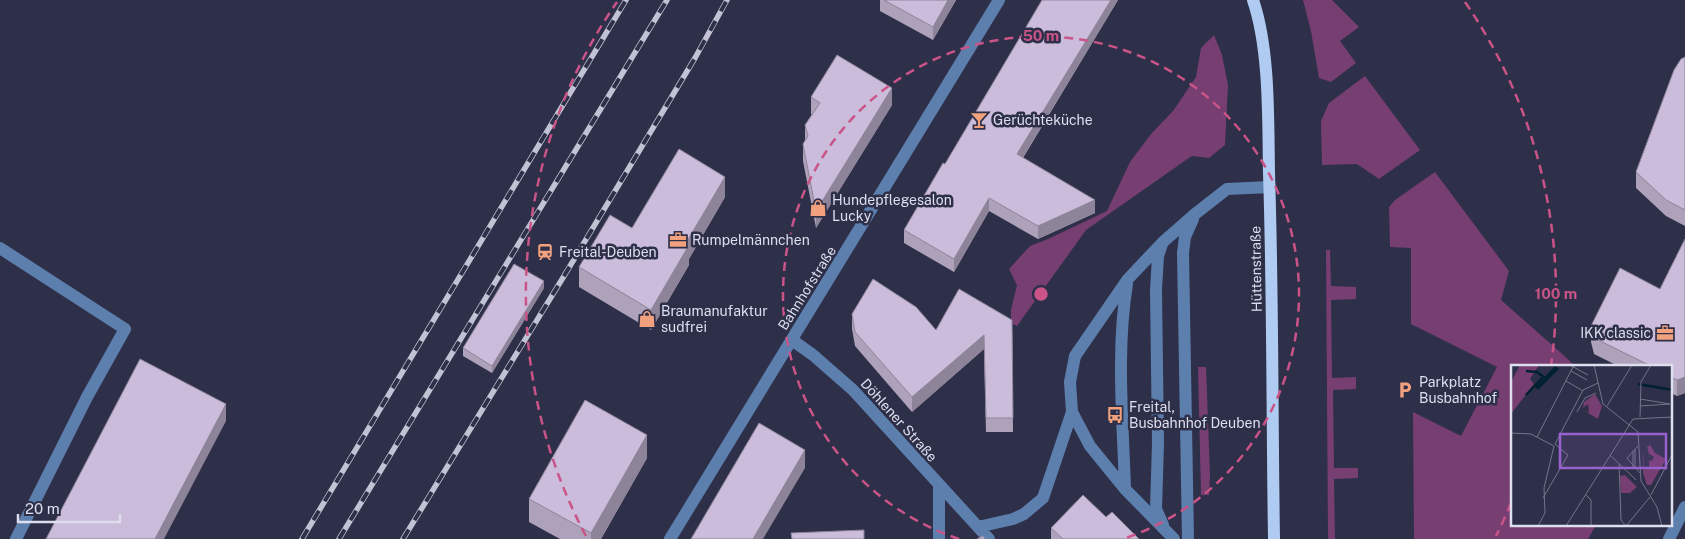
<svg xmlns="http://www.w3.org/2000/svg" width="1685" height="539" font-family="'Public Sans',sans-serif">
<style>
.green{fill:#773e72}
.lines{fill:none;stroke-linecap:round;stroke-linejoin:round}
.minor{stroke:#5d7fae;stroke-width:12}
.major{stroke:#afcbf2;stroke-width:12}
.rail-casing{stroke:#c1c3d4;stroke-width:5.5}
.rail{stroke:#2e2f48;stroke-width:4;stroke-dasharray:11;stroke-linecap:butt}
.wall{fill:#aea2bb}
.shaded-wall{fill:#8d8499}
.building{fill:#cabcda;stroke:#8d8499}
.ring{fill:none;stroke:#ca5487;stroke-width:2.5;stroke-dasharray:9 6}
.labels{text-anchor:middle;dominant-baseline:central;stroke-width:5;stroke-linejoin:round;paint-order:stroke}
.poi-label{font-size:14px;fill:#dddfef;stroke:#2e2f48;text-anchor:start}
.street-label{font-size:14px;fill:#dddfef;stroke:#2e2f48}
.inset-river{fill:none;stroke:#002130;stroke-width:2.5}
.inset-road{fill:none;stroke:#74758b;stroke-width:1}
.view{fill:#9862cd;fill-opacity:0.15;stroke:#9862cd;stroke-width:2.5}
.inset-edge{fill:none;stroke:#dddfef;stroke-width:2.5}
.centre{fill:#ca5487;stroke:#2e2f48;stroke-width:2.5}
.ring-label{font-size:15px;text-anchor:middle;font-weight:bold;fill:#ca5487;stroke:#2e2f48;stroke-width:5;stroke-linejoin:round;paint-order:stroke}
</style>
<rect width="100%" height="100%" fill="#2e2f48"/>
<path class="green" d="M1303,0H1332L1359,27L1340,41L1356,63L1331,82L1319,78L1311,31Z
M1214,35L1222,55L1228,85L1225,145L1209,158L1192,156L1186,160L1086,230L1017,326L1011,323V310L1017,285L1009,269L1030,246L1048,239L1107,211L1130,162L1151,134L1173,111L1196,77L1201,48Z
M1365,76L1420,150L1379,179L1357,164L1322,165L1321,121L1329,103Z
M1435,172L1509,271L1501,300L1560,352L1575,366H1512V525H1596L1588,539H1414L1413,412L1461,436L1497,367L1411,324V248L1390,247L1389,207L1395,200Z
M1326,250H1330L1331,286L1356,287V299L1331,300L1332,378L1356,377V389L1333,390L1334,468H1358V478L1334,479L1335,539H1328Z
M1198,367H1206L1210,475L1209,495H1201Z"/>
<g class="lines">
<path class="minor" d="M1162,244L1158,256L1156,290L1158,443L1156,509L1163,525
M0,248L125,329L87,397L16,539
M792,340L813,355L853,390L989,539
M939,485V539
M1125,489C1123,421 1116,351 1127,284
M978,527L1013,519L1024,514L1043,498L1072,412
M670,539L999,0
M1174,539L1125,489L1090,446L1072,412L1070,382L1075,356L1128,279L1163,242L1195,214L1227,189L1270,187
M1188,539L1183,253L1185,237L1193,219
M1669,539L1685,507"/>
<path class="major" d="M1253,0C1270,50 1268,120 1269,173C1273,295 1272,417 1274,539"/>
<g class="rail-casing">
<path id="rail" d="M302,539L626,0
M339,539L667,0
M403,539L564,276L695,58L727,0"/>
</g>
<use href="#rail" class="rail"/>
</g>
<path class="wall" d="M880,0H956L933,40L880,11Z
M1118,0L1023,158L1095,213L1038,239L989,211L954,272L904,243V230L945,164Z
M1685,57V226L1666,216L1636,188V172Z
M811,97L892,105L816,228L803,161V144L805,140V125L812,115L811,114Z
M725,197L689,259V265L651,330L579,287V267L632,228Z
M1685,239V393L1677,396L1671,393V366H1618L1594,354L1591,342V326L1660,289Z
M544,288L492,373L463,356V348Z
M852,314L936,330L1012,320L1013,432H986L984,349L912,412L855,346L852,329Z
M647,458L601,539H560L529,522V499Z
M1106,517L1139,539H1051V528Z"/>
<path class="shaded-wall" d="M948,0H956L933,40V27Z
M1111,0H1118L1017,167V154Z
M892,88V105L816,228V211Z
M725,177V197L689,259V265L651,330V310L686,243Z
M989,198V211L954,272V259Z
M1095,200V213L1038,239V226Z
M544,281V288L492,373V366Z
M984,335V349L912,412V397Z
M1685,377V393L1677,396V380Z
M226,404V421L164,539H155Z
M647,435V458L601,539H591V533Z
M805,450V468L763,539H753Z"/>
<path class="building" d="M884,0H948L933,27Z
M1042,0H1111L1017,154L1095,200L1038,226L989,198L954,259L904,230L943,163L945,164Z
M837,55L892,88L816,211L803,144L808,136L805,125L820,103L811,97Z
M1685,57V210L1666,200L1636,172L1674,70L1681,59Z
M679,149L725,177L686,243L689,245L651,310L579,267L610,215L632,228Z
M1685,239V377L1677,380L1671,377V366H1651L1594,338L1591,326L1620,268L1660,289Z
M514,264L544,281L492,366L463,348Z
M873,279L916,307L936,330L959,289L1012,320L1013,418H986L984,335L912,397L855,332L852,314Z
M140,359L226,404L155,539H46Z
M585,400L647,435L591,533L529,499Z
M759,423L805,450L753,539H691Z
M1083,495L1106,517L1112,512L1139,539H1063L1051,528Z
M864,530V539H792L791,533Z
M983,536L985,539H977Z"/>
<g class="ring">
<path d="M959 539A258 258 0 1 1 1123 539"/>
<path d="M1511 503A515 515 0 0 1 1496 536M586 536A515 515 0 0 1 617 2M1465 2A515 515 0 0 1 1551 366"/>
</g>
<defs>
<g id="bar-bare" transform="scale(1.35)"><path d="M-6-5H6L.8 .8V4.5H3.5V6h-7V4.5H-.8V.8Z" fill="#f1a17d" stroke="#2e2f48" stroke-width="2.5" paint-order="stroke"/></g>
<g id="shop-bare" transform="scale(1.35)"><path d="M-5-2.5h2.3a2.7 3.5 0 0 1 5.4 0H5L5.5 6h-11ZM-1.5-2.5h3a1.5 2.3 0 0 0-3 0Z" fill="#f1a17d" stroke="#2e2f48" stroke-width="2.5" paint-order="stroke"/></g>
<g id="office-bare" transform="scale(1.35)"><path d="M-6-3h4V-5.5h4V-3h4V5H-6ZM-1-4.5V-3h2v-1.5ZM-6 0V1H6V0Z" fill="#f1a17d" stroke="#2e2f48" stroke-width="2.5" paint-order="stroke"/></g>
<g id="station-bare" transform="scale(1.35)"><path d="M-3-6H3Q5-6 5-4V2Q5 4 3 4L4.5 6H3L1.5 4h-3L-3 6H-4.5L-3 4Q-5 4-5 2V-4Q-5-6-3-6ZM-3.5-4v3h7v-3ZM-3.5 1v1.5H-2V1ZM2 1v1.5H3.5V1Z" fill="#f1a17d" stroke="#2e2f48" stroke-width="2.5" paint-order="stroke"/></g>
<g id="parking-bare" transform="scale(1.35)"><path d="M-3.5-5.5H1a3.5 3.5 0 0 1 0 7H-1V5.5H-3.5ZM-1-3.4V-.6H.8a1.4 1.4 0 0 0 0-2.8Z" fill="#f1a17d" stroke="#2e2f48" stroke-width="2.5" paint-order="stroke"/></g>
<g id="bus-bare" transform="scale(1.35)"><path d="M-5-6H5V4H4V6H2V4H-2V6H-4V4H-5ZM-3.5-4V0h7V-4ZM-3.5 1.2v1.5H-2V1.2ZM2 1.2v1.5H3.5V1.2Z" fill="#f1a17d" stroke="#2e2f48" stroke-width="2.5" paint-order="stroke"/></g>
</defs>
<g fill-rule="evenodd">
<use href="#bar-bare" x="979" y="120"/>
<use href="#shop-bare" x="818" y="208"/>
<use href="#office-bare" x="678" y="240"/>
<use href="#station-bare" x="545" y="252"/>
<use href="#shop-bare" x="647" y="319"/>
<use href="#office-bare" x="1665" y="333"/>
<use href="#parking-bare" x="1405" y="390"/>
<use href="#bus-bare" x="1115" y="415"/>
</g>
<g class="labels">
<g class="poi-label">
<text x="993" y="120">Gerüchteküche</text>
<text x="832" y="200">Hundepflegesalon<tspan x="832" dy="16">Lucky</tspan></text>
<text x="692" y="240">Rumpelmännchen</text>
<text x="559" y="252">Freital-Deuben</text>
<text x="661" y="311">Braumanufaktur<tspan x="661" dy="16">sudfrei</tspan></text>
<text x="1651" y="333" text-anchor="end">IKK classic</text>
<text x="1419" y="382">Parkplatz<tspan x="1419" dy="16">Busbahnhof</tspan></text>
<text x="1129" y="407">Freital,<tspan x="1129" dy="16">Busbahnhof Deuben</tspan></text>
</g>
<g class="street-label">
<text transform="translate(1256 269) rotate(-91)">Hüttenstraße</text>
<text transform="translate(807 288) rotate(-58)">Bahnhofstraße</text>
<text transform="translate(899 420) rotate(48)">Döhlener Straße</text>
</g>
</g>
<g transform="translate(1511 365)">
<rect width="161" height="161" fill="#2e2f48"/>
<path d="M9,0H28L19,14L23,19L0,49V17ZM84,29L91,41L87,54L70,44L78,48L77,39L72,43L73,37ZM139,80L144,88L155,94L140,120H136L132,108V85L133,105L138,103V95L141,96L143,92L138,89L136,82ZM114,110L126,122L119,128H110L109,111Z" fill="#773e72"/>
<path d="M44,1L48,4L27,25L24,22Z" fill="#002130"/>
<path class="inset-river" d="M15,6L26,7L34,13M127,19L162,25M15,30L31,13"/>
<path class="inset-road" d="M59,0L77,10M83,0L92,39L127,67L130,116L146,142L151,161M60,6L76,15M55,16L72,26M129,34L159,39M96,41L121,0M129,41L159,39M66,47L74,33L85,28M129,52L130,17L140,0M0,68L20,69L43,81L33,123L34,148L27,161M26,72L63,0M127,81L116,93L129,108M124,84V103M122,86V102M99,90L125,115M108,99L110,155L115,161M75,130L80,135V161M140,130L162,88M32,133L57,90L44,79L72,25L87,18M55,161L122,54L162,52M115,161L139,132"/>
<path class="view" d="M49,69H155V103H49Z"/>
<rect width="161" height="161" class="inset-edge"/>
</g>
<circle cx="1041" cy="294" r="8" class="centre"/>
<g class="ring-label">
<text x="1041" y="41">50 m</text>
<text x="1556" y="299">100 m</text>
</g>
<path d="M18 514v8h102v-8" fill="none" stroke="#dddfef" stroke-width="2.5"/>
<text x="25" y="514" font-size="15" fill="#dddfef" stroke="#2e2f48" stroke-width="4" paint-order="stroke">20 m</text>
</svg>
